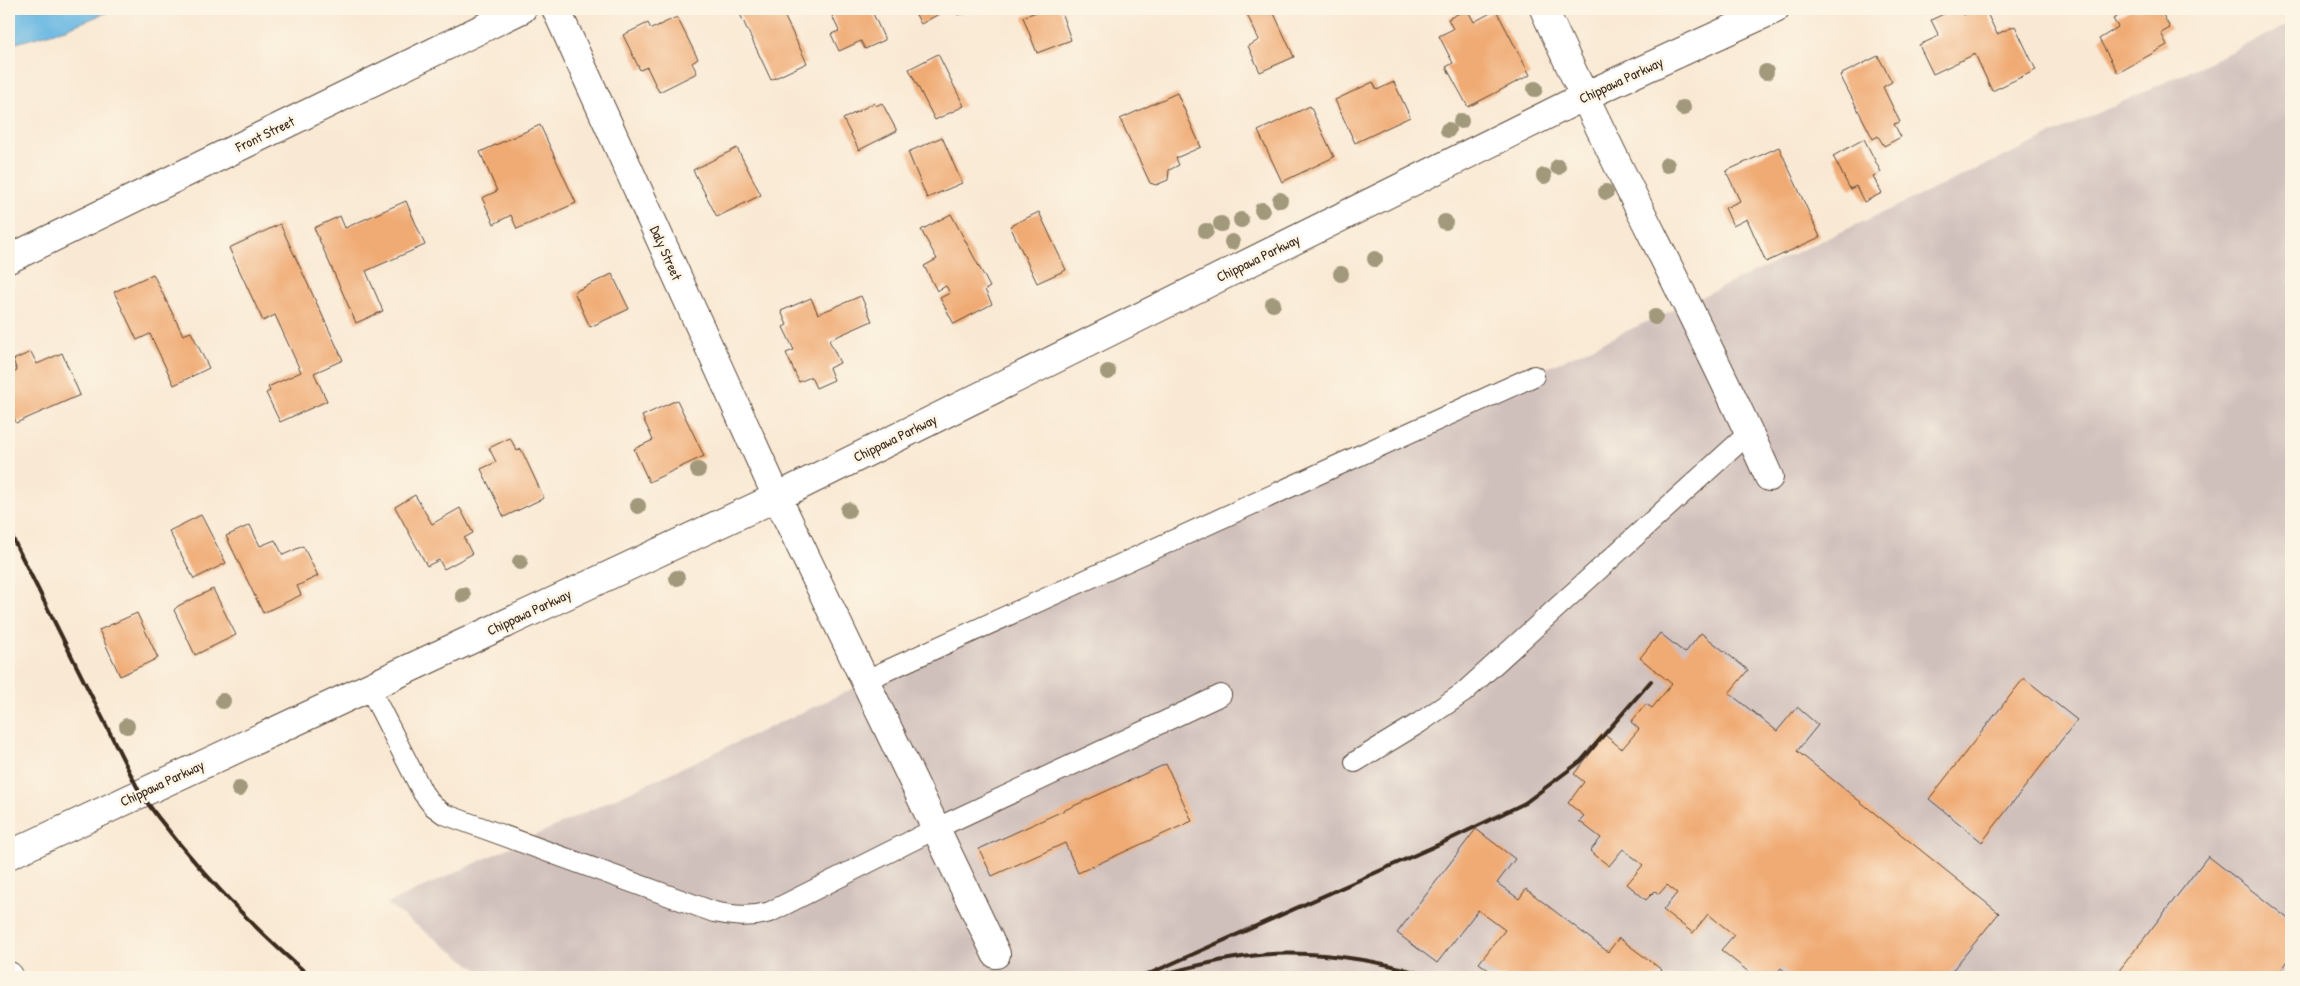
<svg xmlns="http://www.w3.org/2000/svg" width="2300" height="986" viewBox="0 0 2300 986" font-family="'Patrick Hand',sans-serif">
<rect width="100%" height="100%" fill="#fcf5e5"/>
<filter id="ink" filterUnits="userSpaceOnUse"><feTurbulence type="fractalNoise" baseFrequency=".02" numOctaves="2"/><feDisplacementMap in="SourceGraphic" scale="10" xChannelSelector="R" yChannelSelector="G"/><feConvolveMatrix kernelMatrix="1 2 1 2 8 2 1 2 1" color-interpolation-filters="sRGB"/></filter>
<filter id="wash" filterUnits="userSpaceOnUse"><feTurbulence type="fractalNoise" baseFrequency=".0096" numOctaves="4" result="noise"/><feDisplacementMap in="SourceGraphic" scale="20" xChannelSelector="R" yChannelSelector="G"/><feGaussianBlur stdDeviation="1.12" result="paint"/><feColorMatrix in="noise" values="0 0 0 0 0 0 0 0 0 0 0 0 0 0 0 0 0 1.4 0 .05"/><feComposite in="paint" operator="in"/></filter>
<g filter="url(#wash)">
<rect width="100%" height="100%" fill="#f9e9d4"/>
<!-- industrial -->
<polygon fill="#d0c0bc" points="2291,24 2291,977 488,977 387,904"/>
<!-- water -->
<polygon fill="#68b7e3" stroke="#527080" points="9,9 116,9 65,29 9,45"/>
<g id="blocks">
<!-- building -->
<g fill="#f0ab74">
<polygon points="751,9 781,9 807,63 771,80 740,14"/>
<polygon points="829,9 871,9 885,40 865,49 861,41 839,51 831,34 839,31"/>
<polygon points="913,9 948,9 921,24"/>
<polygon points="954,9 970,9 958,15"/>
<polygon points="1044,9 1060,9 1071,40 1037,53 1023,17"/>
<polygon points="1254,9 1272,9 1294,57 1260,72 1248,46 1259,40 1246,12"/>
<polygon points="1467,9 1474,22 1496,10 1530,75 1468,107 1446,67 1453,63 1439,36 1453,29 1448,19"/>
<polygon points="1954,9 1960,9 1963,15 1976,9 1985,9 1997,34 2015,26 2036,70 1992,91 1975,54 1933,74 1919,45 1939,36 1931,20"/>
<polygon points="2131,9 2160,9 2170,28 2161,33 2167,45 2118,73 2099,39 2118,27 2113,19"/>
<polygon points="677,17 698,59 692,63 697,73 659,92 647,67 640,70 623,35 648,23 651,29"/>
<polygon points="938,54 964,106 935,120 909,69"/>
<polygon points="1878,56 1892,82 1883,87 1900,122 1894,124 1901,137 1884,146 1878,136 1873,139 1840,75"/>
<polygon points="1373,82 1377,90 1394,82 1410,117 1355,143 1335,100"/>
<polygon points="1177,93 1201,147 1176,158 1179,165 1169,170 1168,180 1156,185 1150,183 1120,119"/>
<polygon points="874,103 876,106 882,103 897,131 859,150 843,119"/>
<polygon points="1310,106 1334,157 1282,182 1258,131"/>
<polygon points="540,125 576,203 517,229 511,215 494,224 482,198 497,191 480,152"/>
<polygon points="942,137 962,183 927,198 908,152"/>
<polygon points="1864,139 1881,172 1873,176 1882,193 1864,202 1856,186 1850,189 1833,156"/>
<polygon points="1779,147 1820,237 1766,262 1747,219 1733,226 1725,208 1740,201 1726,171"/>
<polygon points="737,148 761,195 717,217 693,170"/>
<polygon points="406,201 425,245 366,271 383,311 356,323 314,228 340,216 345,228"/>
<polygon points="1039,212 1066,270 1037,283 1010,226"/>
<polygon points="951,214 990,287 985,290 992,304 954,324 940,298 950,293 946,286 937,291 924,266 937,259 921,230"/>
<polygon points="280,224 343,360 314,373 327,401 280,422 266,393 270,391 268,387 301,372 275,315 263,321 229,248"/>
<polygon points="153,274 183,335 191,332 209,368 174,385 150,334 137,340 114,292"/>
<polygon points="612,274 629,309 590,327 574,292"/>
<polygon points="861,296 872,321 829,340 840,363 829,368 834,380 816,388 811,377 799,382 786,353 794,350 783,327 787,325 781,311 811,298 818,314"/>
<polygon points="31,352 37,364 62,353 80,395 16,423 9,405 9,374 17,371 13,360"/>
<polygon points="677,400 704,456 649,482 634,449 653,440 642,416"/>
<polygon points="510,438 517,451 521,449 544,498 504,517 481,469 496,462 489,448"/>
<polygon points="415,495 432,524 460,508 473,533 464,538 472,554 444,569 439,560 427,566 395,507"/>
<polygon points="201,515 226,563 194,579 169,531"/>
<polygon points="250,525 260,546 275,540 283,555 303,546 318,576 297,586 301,595 263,613 226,536"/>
<polygon points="213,589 236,635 195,655 174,610 178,606"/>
<polygon points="137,613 158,658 120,676 99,630"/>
<polygon points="1660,633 1685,653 1701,633 1748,670 1729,693 1777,731 1797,707 1818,725 1797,751 1999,913 1947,977 1792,977 1781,968 1774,977 1755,977 1721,950 1734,935 1708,914 1693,933 1663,910 1677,893 1667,885 1659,894 1655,891 1646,900 1627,884 1643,865 1623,849 1609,866 1590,851 1601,838 1579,821 1584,816 1568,803 1584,782 1574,774 1605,735 1622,749 1639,729 1631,722 1646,704 1652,708 1672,684 1640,658"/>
<polygon points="2024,678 2077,720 1982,842 1929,799"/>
<polygon points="1166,764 1192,821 1078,873 1065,843 992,876 979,849"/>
<polygon points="1476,829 1515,859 1497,883 1519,899 1526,889 1608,952 1619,938 1662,970 1657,977 1498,977 1479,963 1505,930 1478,910 1437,963 1397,933"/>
<polygon points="2208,856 2291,921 2291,957 2276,977 2114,977"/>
</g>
</g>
</g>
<g filter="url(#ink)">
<use href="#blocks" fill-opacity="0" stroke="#584739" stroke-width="1"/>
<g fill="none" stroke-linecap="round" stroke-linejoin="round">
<defs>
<g id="lane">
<polyline points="866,680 1534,376"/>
<path d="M369 687 423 793 433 806 444 814 714 912C734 916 750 918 770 912L935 829 1221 695"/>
<polyline points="1355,762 1419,723 1463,693 1749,433"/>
</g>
<g id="street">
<polyline points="556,9 777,497 996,954"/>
<path d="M1544 9C1614 167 1699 319 1769 477"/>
<polyline points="9,259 522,9"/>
<polyline points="9,855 777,497 1583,97 1775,9"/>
<polyline points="9,976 9,977"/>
</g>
</defs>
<!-- lane casing -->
<use href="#lane" stroke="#584739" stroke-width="22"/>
<!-- street casing -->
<use href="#street" stroke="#584739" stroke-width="30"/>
<!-- lane -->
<use href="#lane" stroke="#fff" stroke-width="20"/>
<!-- street -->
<use href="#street" stroke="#fff" stroke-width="28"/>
<!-- rail -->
<g stroke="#3b2a1e" stroke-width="4">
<path d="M9 531 140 793C186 857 250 926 311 977"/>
<path d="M1159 975C1189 968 1219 959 1250 956 1301 949 1379 958 1428 977"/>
<polyline points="1142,977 1442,843 1525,803 1581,761 1651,681"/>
</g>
</g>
<!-- trees -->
<g fill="#a2997c">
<circle cx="1766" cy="72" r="8"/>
<circle cx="1535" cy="89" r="8"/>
<circle cx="1683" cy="108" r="8"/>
<circle cx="1461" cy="121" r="8"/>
<circle cx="1448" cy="130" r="8"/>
<circle cx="1667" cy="165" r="8"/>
<circle cx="1558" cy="167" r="8"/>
<circle cx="1544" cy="176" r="8"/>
<circle cx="1606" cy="192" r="8"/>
<circle cx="1280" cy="200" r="8"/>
<circle cx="1262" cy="210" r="8"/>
<circle cx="1241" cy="220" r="8"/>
<circle cx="1445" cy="222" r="8"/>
<circle cx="1221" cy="224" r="8"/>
<circle cx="1206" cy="231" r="8"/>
<circle cx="1232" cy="242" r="8"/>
<circle cx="1375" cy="259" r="8"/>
<circle cx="1341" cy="274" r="8"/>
<circle cx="1273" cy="304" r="8"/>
<circle cx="1655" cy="317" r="8"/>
<circle cx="1108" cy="372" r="8"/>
<circle cx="698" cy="470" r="8"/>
<circle cx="638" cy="506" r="8"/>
<circle cx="848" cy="510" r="8"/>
<circle cx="520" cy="562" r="8"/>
<circle cx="677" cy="578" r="8"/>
<circle cx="463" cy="595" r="8"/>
<circle cx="223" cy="701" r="8"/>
<circle cx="127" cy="726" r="8"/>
<circle cx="239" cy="789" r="8"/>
</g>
</g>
<g text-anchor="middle" stroke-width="5" stroke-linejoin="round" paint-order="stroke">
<!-- street labels -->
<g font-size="14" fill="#3b2a1e" stroke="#fcf5e5">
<text transform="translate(1621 80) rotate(-25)" y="5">Chippawa Parkway</text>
<text transform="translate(265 134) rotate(-26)" y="5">Front Street</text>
<text transform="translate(666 253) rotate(66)" y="5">Daly Street</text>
<text transform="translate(1258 258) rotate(-26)" y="5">Chippawa Parkway</text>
<text transform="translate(895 438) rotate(-26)" y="5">Chippawa Parkway</text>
<text transform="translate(529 612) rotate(-25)" y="5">Chippawa Parkway</text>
<text transform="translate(162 783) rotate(-25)" y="5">Chippawa Parkway</text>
</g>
</g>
<!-- margin -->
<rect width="2300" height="986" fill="none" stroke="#fcf5e5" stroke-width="30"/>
</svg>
